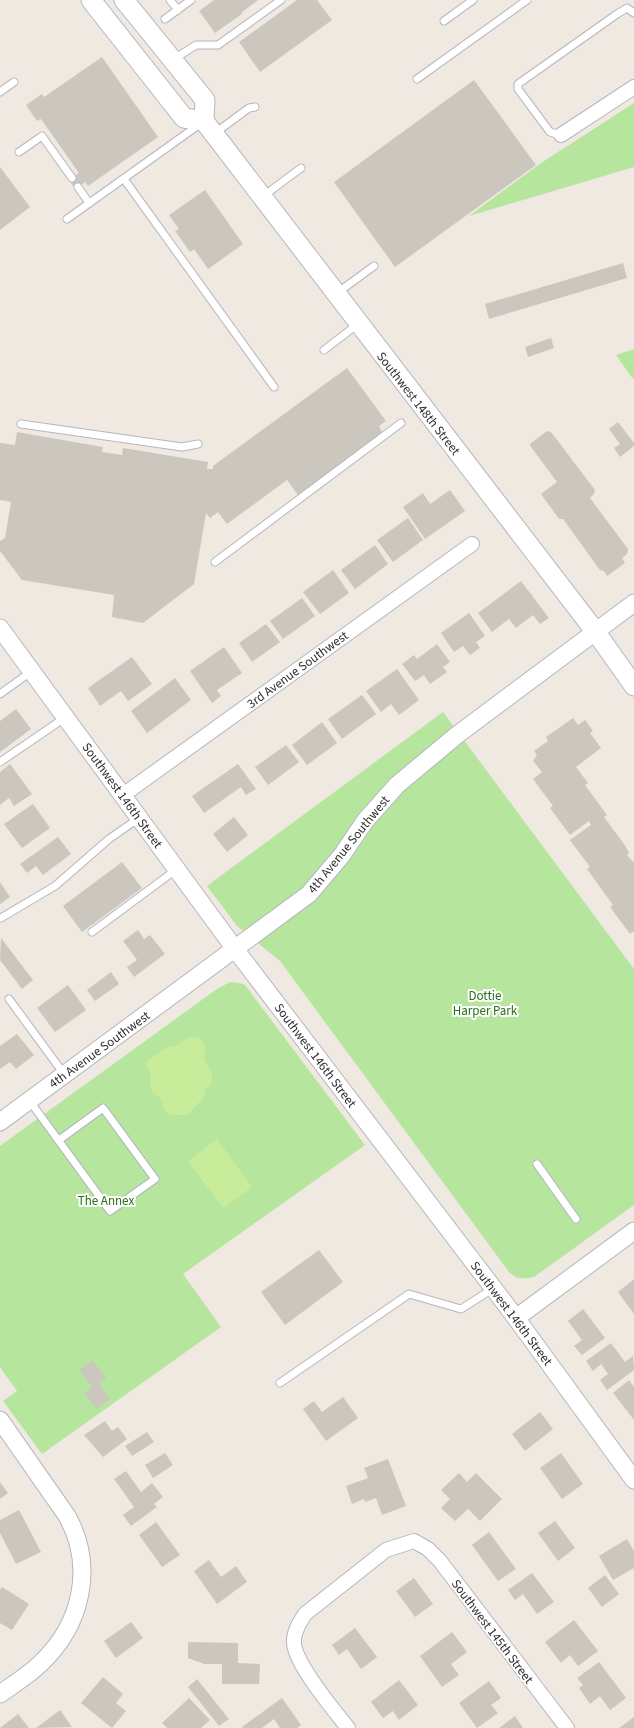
<svg xmlns="http://www.w3.org/2000/svg" width="634" height="1728" viewBox="0 0 634 1728" font-family="'Source Sans 3',sans-serif">
<rect width="100%" height="100%" fill="#efe9e1"/>
<!-- green -->
<g fill="#b6e59e">
<polygon points="634,103 634,167 469,216 541,163"/>
<polygon points="634,349 634,378 633,379 616,355"/>
<path d="M443 712 634 969V1205L534 1277C524 1279 518 1280 509 1272L280 961 237 926 207 886Z"/>
<polygon points="230,982 239,983 245,985 365,1145 183,1274 221,1327 42,1454 3,1401 17,1391 0,1367 0,1146 217,989"/>
</g>
<!-- pitch -->
<g fill="#c9ec9a">
<path d="M196 1037 199 1038 206 1047C206 1051 204 1054 204 1057 207 1068 214 1072 212 1083L205 1090 204 1097 188 1115H172L165 1112 161 1099 152 1091 150 1086V1073L145 1063 167 1047 175 1046 187 1038Z"/>
<polygon points="217,1139 252,1187 223,1208 188,1161"/>
</g>
<!-- building -->
<g fill="#cbc7bf">
<polygon points="214,0 258,0 241,13 242,14 215,33 199,11"/>
<polygon points="297,0 317,0 332,20 260,72 239,42"/>
<polygon points="102,57 158,137 88,186 85,182 75,189 69,180 79,173 41,119 37,121 26,105 42,94 44,97"/>
<polygon points="474,80 536,165 395,267 334,182"/>
<polygon points="0,167 30,207 0,230"/>
<polygon points="205,190 243,244 208,269 194,249 190,252 175,231 179,229 169,215"/>
<polygon points="623,263 627,278 489,319 485,304"/>
<polygon points="551,338 554,348 528,357 525,347"/>
<polygon points="347,368 386,421 379,426 382,432 298,495 287,480 227,524 218,512 210,518 206,513 194,584 143,623 112,617 114,595 22,580 0,551 0,541 5,538 11,502 0,500 0,443 15,445 17,432 103,447 102,452 122,455 123,448 208,462 207,469 213,469 213,466"/>
<polygon points="618,422 634,443 634,446 620,457 614,448 620,444 609,429"/>
<polygon points="547,431 551,432 595,490 594,494 590,498 628,549 627,554 622,558 625,563 607,576 604,571 600,570 563,519 559,519 541,494 557,482 531,447 530,444"/>
<polygon points="450,490 465,511 425,539 403,507 423,493 430,504"/>
<polygon points="408,518 423,540 393,562 377,540"/>
<polygon points="375,545 388,564 355,589 341,570"/>
<polygon points="333,570 349,593 320,614 303,592"/>
<polygon points="521,581 549,618 540,624 533,615 516,628 509,619 492,632 478,613"/>
<polygon points="302,598 315,616 283,639 270,621"/>
<polygon points="469,613 485,636 476,642 480,648 470,655 463,646 454,652 441,633"/>
<polygon points="266,624 280,642 252,662 239,643"/>
<polygon points="437,644 450,662 443,667 447,672 430,684 424,675 415,681 402,664 414,655 417,659"/>
<polygon points="224,647 242,673 217,690 221,696 212,703 190,671"/>
<polygon points="132,657 152,684 128,701 121,691 100,706 88,688"/>
<polygon points="397,669 419,700 399,715 391,704 381,712 366,691"/>
<polygon points="175,678 191,700 147,733 131,711"/>
<polygon points="362,695 376,714 342,739 328,719"/>
<polygon points="16,709 31,729 0,752 0,721"/>
<polygon points="573,718 578,725 585,720 593,731 590,733 601,748 576,767 588,783 585,785 607,815 604,817 624,844 629,853 627,855 634,863 634,931 630,934 610,907 613,905 587,869 590,867 570,840 591,825 589,821 570,835 550,808 553,806 533,779 542,772 533,761 537,755 534,751 548,741 546,737"/>
<polygon points="322,722 337,743 307,765 292,745"/>
<polygon points="286,745 299,762 268,785 255,767"/>
<polygon points="10,764 32,794 14,806 9,798 0,805 0,772"/>
<polygon points="238,764 256,789 246,795 241,787 204,813 192,796"/>
<polygon points="33,804 50,828 22,848 4,824"/>
<polygon points="234,817 248,835 227,852 213,834"/>
<polygon points="58,837 71,854 43,875 36,866 27,873 20,864"/>
<polygon points="122,862 142,888 82,932 63,906"/>
<polygon points="0,882 10,897 0,904"/>
<polygon points="138,930 144,939 150,935 165,954 134,977 127,967 137,960 123,941"/>
<polygon points="1,938 33,980 22,989 0,960"/>
<polygon points="111,972 119,984 95,1001 87,990"/>
<polygon points="68,985 86,1010 55,1032 37,1008"/>
<polygon points="17,1034 34,1055 16,1069 10,1062 0,1069 0,1046"/>
<polygon points="319,1250 343,1282 285,1325 261,1292"/>
<polygon points="634,1279 634,1314 618,1292"/>
<polygon points="583,1309 605,1338 582,1355 574,1346 582,1340 568,1321"/>
<polygon points="611,1343 625,1362 633,1356 634,1370 607,1390 600,1380 608,1374 601,1364 593,1371 586,1361"/>
<polygon points="92,1360 106,1378 99,1384 110,1399 97,1409 84,1393 92,1387 79,1370"/>
<polygon points="629,1380 634,1387 634,1420 613,1393"/>
<polygon points="343,1397 358,1418 326,1441 303,1409 314,1401 322,1412"/>
<polygon points="540,1412 553,1429 525,1451 512,1434"/>
<polygon points="105,1421 112,1431 118,1427 127,1439 103,1457 84,1435"/>
<polygon points="147,1432 154,1442 132,1456 125,1446"/>
<polygon points="165,1453 173,1465 153,1478 145,1465"/>
<polygon points="561,1453 583,1484 562,1499 540,1468"/>
<polygon points="388,1459 406,1506 382,1515 376,1498 365,1502 364,1499 352,1504 346,1486 368,1478 364,1468"/>
<polygon points="126,1471 141,1492 152,1483 163,1497 154,1504 157,1507 131,1526 123,1515 134,1507 114,1479"/>
<polygon points="459,1473 467,1482 476,1473 502,1499 480,1521 468,1509 455,1521 441,1508 450,1499 441,1490"/>
<polygon points="0,1482 8,1493 0,1499"/>
<polygon points="19,1510 41,1552 16,1564 0,1533 0,1520"/>
<polygon points="555,1521 575,1548 558,1561 538,1533"/>
<polygon points="156,1522 180,1555 162,1567 139,1535"/>
<polygon points="489,1532 516,1569 498,1581 472,1545"/>
<polygon points="627,1539 634,1551 634,1568 613,1580 599,1556"/>
<polygon points="209,1560 221,1577 236,1566 247,1582 217,1604 194,1571"/>
<polygon points="532,1573 554,1602 537,1614 523,1594 515,1600 508,1590"/>
<polygon points="605,1575 619,1594 602,1607 588,1588"/>
<polygon points="414,1578 433,1604 415,1617 396,1591"/>
<polygon points="2,1587 29,1604 12,1630 0,1623 0,1590"/>
<polygon points="574,1620 598,1651 578,1666 570,1655 561,1663 545,1642"/>
<polygon points="131,1622 143,1638 116,1658 104,1641"/>
<polygon points="355,1628 377,1657 361,1669 347,1649 339,1655 332,1645"/>
<polygon points="452,1632 467,1652 451,1664 459,1675 442,1687 420,1656"/>
<polygon points="188,1642 238,1643 238,1663 260,1664 259,1684 222,1684 222,1664 204,1664 188,1658"/>
<polygon points="599,1662 626,1698 610,1710 600,1696 590,1704 579,1688 583,1685 577,1678"/>
<polygon points="103,1677 123,1694 116,1703 126,1711 112,1728 81,1703"/>
<polygon points="197,1679 229,1719 219,1726 188,1687"/>
<polygon points="399,1680 418,1705 399,1720 393,1711 383,1718 371,1702"/>
<polygon points="489,1681 501,1698 491,1705 498,1713 477,1728 459,1703"/>
<polygon points="189,1698 210,1720 201,1728 167,1728 162,1723"/>
<polygon points="282,1698 301,1725 297,1728 280,1728 274,1719 262,1728 243,1728 242,1727"/>
<polygon points="60,1710 72,1727 36,1728"/>
<polygon points="18,1714 29,1728 0,1728"/>
<polygon points="515,1716 523,1728 499,1728"/>
<polygon points="634,1717 634,1728 619,1728"/>
</g>
<g fill="none" stroke-linecap="round" stroke-linejoin="round">
<defs>
<g id="service">
<polyline points="170,0 178,10"/>
<polyline points="165,19 191,0"/>
<polyline points="444,21 473,0"/>
<polyline points="174,59 196,45 218,45 281,0"/>
<polyline points="417,79 527,0"/>
<polyline points="0,92 14,82"/>
<polyline points="215,133 249,108 255,107"/>
<polyline points="561,135 550,132 518,89 518,84 617,14 627,8 634,13"/>
<polyline points="19,152 42,136 72,178"/>
<polyline points="124,179 274,387"/>
<polyline points="78,187 89,203"/>
<polyline points="262,197 301,168"/>
<polyline points="67,219 200,124"/>
<polyline points="337,293 374,266"/>
<polyline points="324,350 358,324"/>
<polyline points="21,424 182,447 198,444"/>
<polyline points="215,562 401,423"/>
<polyline points="0,694 32,671"/>
<polyline points="0,762 66,717"/>
<polyline points="1,918 55,886 109,839 139,818"/>
<polyline points="92,932 177,869"/>
<polyline points="9,999 64,1074"/>
<polyline points="29,1100 110,1211 155,1179 103,1108 59,1140"/>
<polyline points="537,1164 576,1219"/>
<polyline points="280,1383 409,1294 461,1309 494,1288"/>
</g>
<g id="minor">
<polyline points="561,135 634,87"/>
<polyline points="123,795 472,544"/>
<path d="M348 1728C334 1710 291 1660 294 1639 295 1629 300 1622 305 1614L386 1550 414 1541 428 1549 440 1561 567 1728"/>
</g>
<g id="tertiary">
<polyline points="0,628 235,949 516,1318 634,1480"/>
<polyline points="0,1122 309,894 342,855 365,821 397,785 457,735 634,603"/>
<polyline points="516,1318 634,1231"/>
<path d="M0 1420 67 1516C95 1566 82 1624 41 1663 29 1675 14 1684 0 1694"/>
</g>
<g id="secondary">
<polyline points="91,0 184,118 204,121 214,134 595,631 634,686"/>
<polyline points="124,0 205,100 204,121"/>
</g>
</defs>
<!-- service casing -->
<use href="#service" stroke="#b4b7c1" stroke-width="9"/>
<!-- minor casing -->
<use href="#minor" stroke="#b4b7c1" stroke-width="16"/>
<!-- tertiary casing -->
<use href="#tertiary" stroke="#b4b7c1" stroke-width="19"/>
<!-- secondary casing -->
<use href="#secondary" stroke="#b4b7c1" stroke-width="21"/>
<!-- service -->
<use href="#service" stroke="#fff" stroke-width="7"/>
<!-- minor -->
<use href="#minor" stroke="#fff" stroke-width="14"/>
<!-- tertiary -->
<use href="#tertiary" stroke="#fff" stroke-width="17"/>
<!-- secondary -->
<use href="#secondary" stroke="#fff" stroke-width="19"/>
</g>
<g text-anchor="middle" stroke-width="4" stroke-linejoin="round" paint-order="stroke">
<!-- street labels -->
<g font-size="13" fill="#2e2e2e" stroke="#fff">
<text transform="translate(419 403) rotate(52)" y="5">Southwest 148th Street</text>
<text transform="translate(297 669) rotate(-36)" y="5">3rd Avenue Southwest</text>
<text transform="translate(123 795) rotate(54)" y="5">Southwest 146th Street</text>
<text transform="translate(348 844) rotate(-51)" y="5">4th Avenue Southwest</text>
<text transform="translate(99 1049) rotate(-36)" y="5">4th Avenue Southwest</text>
<text transform="translate(316 1055) rotate(53)" y="5">Southwest 146th Street</text>
<text transform="translate(512 1313) rotate(53)" y="5">Southwest 146th Street</text>
<text transform="translate(493 1631) rotate(53)" y="5">Southwest 145th Street</text>
</g>
<!-- park labels -->
<g font-size="13" fill="#2c6e1b" stroke="#fff">
<text x="485" y="1000">Dottie<tspan x="485" dy="15">Harper Park</tspan></text>
<text x="106" y="1205">The Annex</text>
</g>
</g>
</svg>
